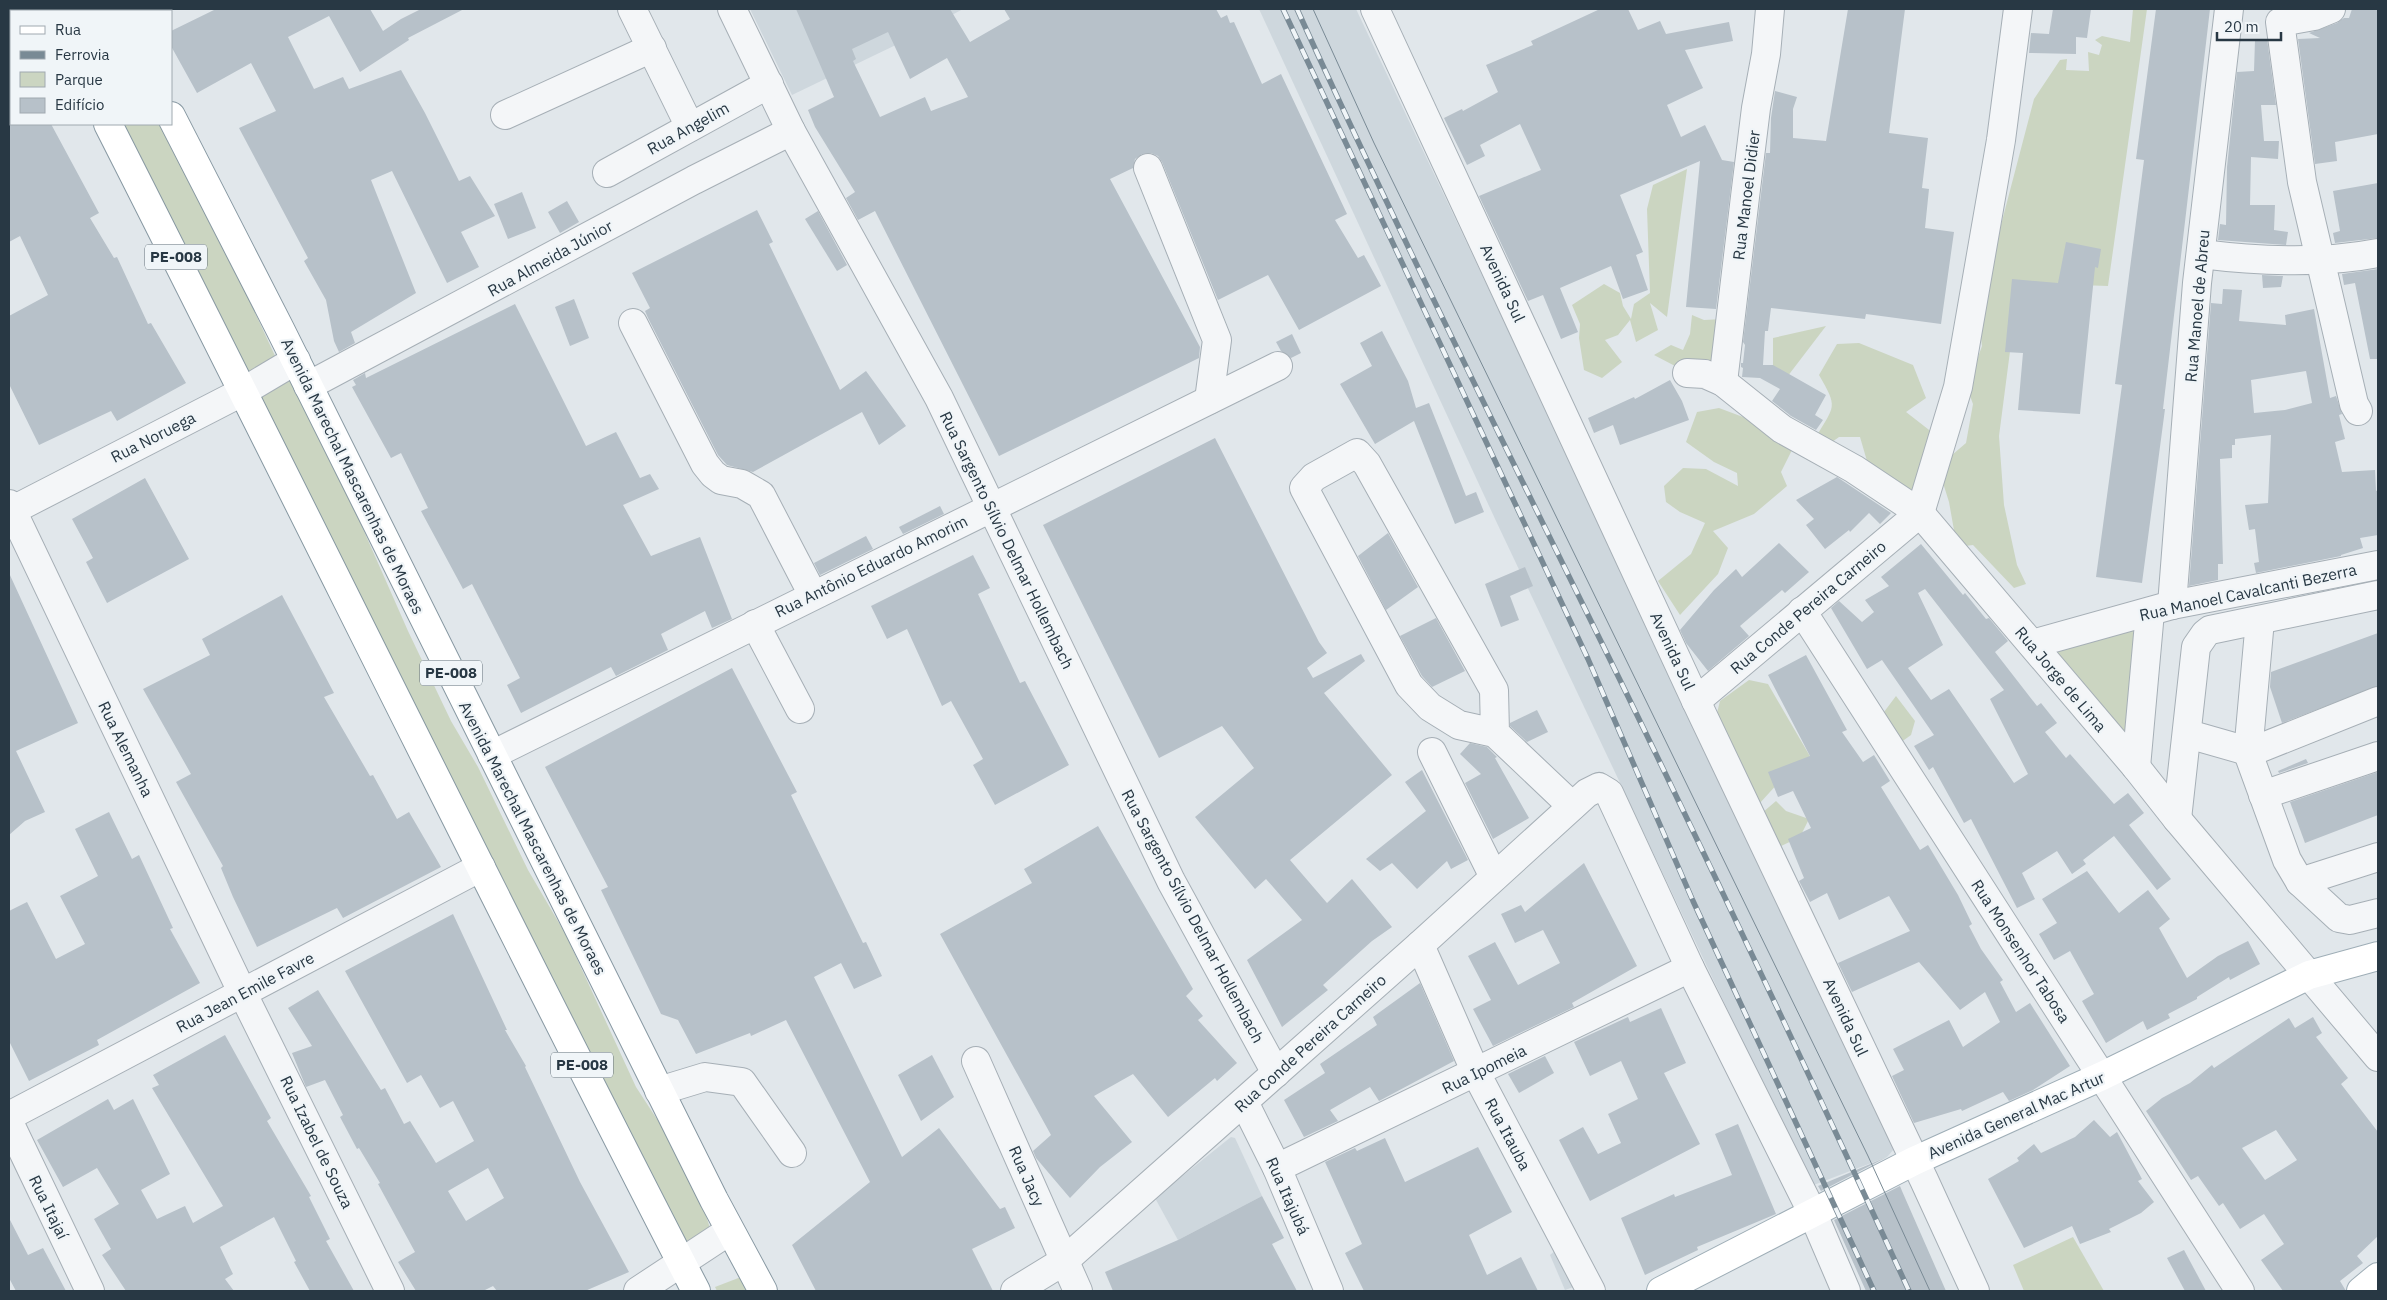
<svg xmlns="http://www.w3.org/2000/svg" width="2387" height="1300" viewBox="0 0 2387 1300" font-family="'IBM Plex Sans',sans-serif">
<rect width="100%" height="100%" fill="#e1e7eb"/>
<!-- built -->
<g fill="#ced7dd">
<polygon points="750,9 963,9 902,42 792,95"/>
<polygon points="1259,9 1356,9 1895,1148 1887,1157 1811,1186 1496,521"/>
<polygon points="1231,1137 1235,1138 1262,1196 1178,1240 1155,1198"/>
<polygon points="1561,1246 1582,1284 1565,1290 1550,1255"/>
</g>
<!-- green -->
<g fill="#cbd5c1">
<polygon points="2133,9 2147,9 2108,286 2025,283 2012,336 1999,436 2004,505 2017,565 2026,584 2014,588 1973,545 1957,547 1949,502 1938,467 1966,443 1973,404 1967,388 1982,346 1977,307 1991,263 2034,99 2060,60 2067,59 2066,70 2089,71 2088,52 2099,55 2102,45 2095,40 2102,36 2130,42"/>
<polygon points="116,124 161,124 196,185 276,358 243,376"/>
<polygon points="1687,169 1667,317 1650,303 1658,330 1636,342 1630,320 1618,335 1605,340 1622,362 1602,378 1584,370 1579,338 1580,324 1572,305 1604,284 1620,293 1623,306 1631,319 1634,304 1650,293 1647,209 1653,185"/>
<polygon points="1692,315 1704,320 1724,319 1718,361 1675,366 1654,355 1671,345 1683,350 1690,334"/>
<polygon points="1826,326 1784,381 1773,371 1773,338"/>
<path d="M1859 343 1913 365 1926 398 1906 412 1933 433 1929 470 1910 491 1867 461 1860 437H1839L1825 447 1816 437C1835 405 1838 408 1819 375L1837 344Z"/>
<polygon points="292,377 333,461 408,631 451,721 478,767 528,870 566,935 636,1087 694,1176 712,1235 686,1250 254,395"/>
<polygon points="1719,408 1759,423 1793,448 1781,472 1787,486 1754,514 1713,531 1728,548 1718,574 1680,615 1658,581 1691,554 1705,523 1680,512 1666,502 1664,486 1683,468 1706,469 1738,486 1737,473 1714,462 1686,442 1697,412"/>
<polygon points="2144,619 2125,745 2043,648"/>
<polygon points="1749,680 1768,684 1811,758 1791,769 1759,804 1716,717 1720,701"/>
<polygon points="1896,696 1915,721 1911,735 1897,745 1881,716"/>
<polygon points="1776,801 1786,811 1809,819 1800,837 1779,847 1762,813"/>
<polygon points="2073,1237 2104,1291 2024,1291 2013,1265"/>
<polygon points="741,1277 749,1291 717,1291 715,1287"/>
</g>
<!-- building -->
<g fill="#b7c1c9" fill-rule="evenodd">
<polygon points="216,9 370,9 383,31 401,19 421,9 464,9 408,38 409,40 360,72 329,16 288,37 314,89 343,77 349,89 401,70 425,113 459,181 470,176 495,216 461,232 479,267 447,283 392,171 371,180 416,293 351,332 355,343 339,352 334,341 326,300 304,261 308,258 239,128 276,111 251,63 197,93 171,46 171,31"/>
<path d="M796 9H950L970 42 1010 19 1004 9H1216L1221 18 1227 15 1230 23 1234 22 1262 84 1281 74 1347 214 1335 220 1358 258 1364 255 1381 286 1299 330 1268 275 1218 300 1162 162 1158 156 1151 153 1142 154 1135 159 1133 168 1110 179 1200 347 1199 358 999 456 875 211 858 220 846 198 855 192 815 127 808 110 834 97ZM888 32 910 79 947 58 968 97 931 111 925 97 880 117 853 61 856 59 852 49Z"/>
<polygon points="1600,9 1628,9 1638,30 1660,21 1666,34 1729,22 1733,41 1685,50 1703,88 1667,105 1681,137 1705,125 1722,160 1734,162 1716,309 1686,307 1700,161 1620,195 1643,252 1636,255 1648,290 1623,299 1611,266 1560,288 1578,332 1561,339 1543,295 1528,301 1479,196 1541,170 1520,124 1480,145 1485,156 1467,165 1444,118 1462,109 1463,111 1498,92 1486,65 1533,45 1531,41"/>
<polygon points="1848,9 1905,9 1889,133 1928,138 1922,188 1929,189 1925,228 1954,232 1941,324 1866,314 1865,319 1771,308 1768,331 1765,331 1763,365 1773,365 1826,395 1815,415 1823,420 1816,430 1791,416 1772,401 1780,389 1760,378 1742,377 1743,368 1741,367 1741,363 1743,363 1745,345 1743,342 1766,153 1770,153 1771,118 1775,91 1797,97 1793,109 1793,138 1826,141"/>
<polygon points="2053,9 2091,9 2087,38 2076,37 2076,54 2029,53 2031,33 2049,34"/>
<polygon points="2156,9 2210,9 2163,409 2165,409 2142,583 2096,577 2122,385 2115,384 2144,160 2136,159"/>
<polygon points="2352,9 2378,9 2378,134 2335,142 2337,161 2315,164 2298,39 2320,38 2309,33 2337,23 2344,18 2349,18"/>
<polygon points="2267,39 2276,105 2261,105 2264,141 2279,141 2278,159 2251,157 2250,205 2275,205 2274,230 2288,232 2286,245 2218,240 2220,224 2226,225 2227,167 2237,72 2254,71 2255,40"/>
<polygon points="9,124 51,124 99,213 90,218 114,258 117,257 148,324 151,323 186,383 117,421 111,411 39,445 9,384 9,316 48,295 20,236 9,242"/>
<polygon points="2378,183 2378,238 2335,243 2333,233 2340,231 2333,191"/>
<polygon points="522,192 536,228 508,239 494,204"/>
<polygon points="567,201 579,222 560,233 548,212"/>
<polygon points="757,210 773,242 769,244 840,390 866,371 906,426 879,445 862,412 753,472 727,465 718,455 648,318 645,311 650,308 632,273"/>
<polygon points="818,211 847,265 837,271 805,219"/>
<polygon points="2066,242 2101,249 2098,268 2095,267 2080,414 2018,410 2023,353 2005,352 2012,279 2058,283"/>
<polygon points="2378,269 2378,359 2370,359 2355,283 2344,285 2342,274"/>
<polygon points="2262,275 2283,276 2281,287 2263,288"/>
<path d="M2223 289 2242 290 2239 321 2286 325 2285 315 2314 309 2330 398 2336 396 2342 414 2339 415 2345 439 2335 442 2342 472 2375 470 2376 491 2378 490V535L2360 538 2363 548 2341 555V556L2256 573 2254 563 2259 562 2255 529 2249 530 2245 505 2268 503 2271 435 2235 439V445H2232V458L2220 459 2223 564H2218V580L2189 586 2211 303 2222 304ZM2306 371 2312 403 2285 410 2254 413 2251 380Z"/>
<polygon points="574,299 589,338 570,346 555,307"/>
<polygon points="515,304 586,446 616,432 640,478 650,474 659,489 623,505 651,556 700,537 732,619 712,628 705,611 661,634 668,650 616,676 611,667 521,713 507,685 520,678 472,584 463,589 421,511 428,508 401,453 391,458 352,387 356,385 353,380 365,373 366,378"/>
<polygon points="1382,331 1408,381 1416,408 1429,403 1466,496 1476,492 1484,512 1455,524 1414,421 1375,444 1340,384 1372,366 1360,343"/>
<polygon points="1292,334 1301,353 1291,358 1281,351 1276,342"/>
<polygon points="1670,380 1682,401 1689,420 1620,445 1613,425 1594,433 1588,418 1634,397 1635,399"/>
<polygon points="1215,438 1319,642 1327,653 1307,668 1313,678 1361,654 1365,661 1324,693 1392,775 1290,860 1327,903 1352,879 1392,927 1372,941 1323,985 1328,990 1282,1027 1247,960 1302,920 1266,879 1255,889 1195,817 1254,768 1222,726 1159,758 1043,525"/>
<polygon points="1837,477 1891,513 1880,524 1869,513 1850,532 1849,530 1825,549 1806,525 1814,519 1796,500"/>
<polygon points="145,478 189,559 107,603 86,562 93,558 72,519"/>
<polygon points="940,506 944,514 903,534 899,527"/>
<polygon points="1388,533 1418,587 1386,610 1358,556"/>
<polygon points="866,536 873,549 820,575 814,563"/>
<polygon points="1779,543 1809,572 1785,593 1782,590 1740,626 1749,636 1708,671 1686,643 1680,630 1714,590 1736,569 1742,577"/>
<path d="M1921 544 1963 595 1965 593 1986 619 1989 618 2008 641 1995 652 2037 706 2041 703 2057 723 2045 732 2066 758 2070 754 2114 804 2128 793 2144 813 2129 825 2171 879 2157 890 2114 836 2083 860 2086 864 2072 874 2057 851 2022 873 2035 899 2017 908 1971 819 1964 823 1933 767 1929 770 1914 746 1934 735 1882 660 1867 669 1831 608 1839 601 1862 622 1874 612 1865 600 1889 586 1881 577ZM1925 589 2004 690 1990 699 2028 774 2014 783 1949 689 1931 700 1908 668 1943 645 1918 593Z"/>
<polygon points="973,555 990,588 978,594 1020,683 1025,681 1069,765 995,805 973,765 983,759 951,701 942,706 907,629 887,639 871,606"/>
<polygon points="1525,567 1533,586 1510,596 1519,620 1501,627 1485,584"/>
<polygon points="9,573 78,723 16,751 45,812 25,821 9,835"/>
<polygon points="282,595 334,693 324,697 370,776 373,775 397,819 409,812 441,867 343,918 337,908 257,947 233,897 221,868 223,866 176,782 191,774 143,689 210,655 202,639"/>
<polygon points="1436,618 1465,671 1432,687 1422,676 1400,636"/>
<polygon points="2378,633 2378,686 2282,723 2270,687 2271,672"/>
<polygon points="1806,655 1847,730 1842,732 1863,762 1874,755 1890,781 1881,787 1920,850 1928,845 1958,895 1972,924 1969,926 1981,949 2003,980 2000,982 2016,1012 2030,1003 2070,1066 2033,1090 2009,1101 2003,1092 1962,1111 1961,1109 1914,1123 1892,1076 1904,1070 1893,1049 1949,1020 1963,1047 2000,1022 1985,992 1960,1010 1919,962 1852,992 1838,963 1910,931 1889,896 1839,920 1827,893 1810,902 1799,881 1804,878 1788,839 1811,828 1793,791 1778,797 1768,772 1810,756 1768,675"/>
<polygon points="732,668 797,792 791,795 863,943 866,942 882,976 854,989 841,963 814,977 902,1157 939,1128 1000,1209 1005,1207 1015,1228 972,1249 993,1291 816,1291 792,1245 870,1182 786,1020 751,1036 750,1033 696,1054 678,1020 661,1014 601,890 608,887 545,767"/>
<polygon points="1537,710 1548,732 1527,742 1510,726 1510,723"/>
<polygon points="1470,743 1487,747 1497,757 1495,758 1529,818 1493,839 1465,783 1481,774 1460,754"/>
<polygon points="2306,759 2308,763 2279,773 2278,771"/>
<polygon points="1422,770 1468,860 1451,869 1447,861 1417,889 1392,863 1380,871 1366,859 1426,811 1405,782"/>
<polygon points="2378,772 2378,815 2305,843 2290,802"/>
<polygon points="109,812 132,859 139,855 173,928 170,929 200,983 97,1040 99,1045 29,1081 9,1041 9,911 27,902 56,959 85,944 60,896 98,876 75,829"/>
<polygon points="1098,826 1193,989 1186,996 1203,1016 1198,1020 1237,1063 1217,1081 1215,1078 1168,1117 1133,1074 1094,1096 1132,1142 1100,1167 1070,1198 1036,1158 1033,1151 1051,1135 940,934 1032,883 1024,869"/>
<polygon points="1584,863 1637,966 1572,1003 1574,1007 1493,1046 1473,1009 1491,1000 1468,956 1495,942 1518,985 1560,963 1543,930 1515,943 1501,914 1521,905 1525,912"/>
<polygon points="2087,871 2119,913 2148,890 2170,919 2159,928 2187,978 2218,956 2248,941 2260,964 2230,980 2229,977 2197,997 2197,999 2168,1014 2170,1018 2147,1030 2143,1021 2106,1043 2082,1001 2094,994 2070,951 2054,960 2039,934 2057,923 2042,899"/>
<path d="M453 914 507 1030H505L526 1066 525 1067 580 1182 629 1272 585 1291H497L493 1286 483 1291H416L398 1262 415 1252 378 1184 380 1183 359 1148 357 1149 340 1117 343 1115 325 1080 306 1087 292 1053 312 1046 288 1008 318 990 381 1090 385 1088 404 1124 410 1121 436 1163 474 1141 453 1101 440 1108 421 1075 407 1083 345 971ZM488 1168 504 1198 466 1221 448 1191Z"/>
<polygon points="1420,983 1454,1061 1379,1101 1370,1087 1330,1110 1338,1121 1304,1137 1284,1100 1325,1073 1320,1064 1377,1025 1373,1017"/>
<polygon points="1661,1008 1686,1063 1664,1073 1700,1144 1590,1201 1559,1140 1583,1127 1598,1154 1621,1143 1608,1114 1638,1099 1621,1061 1590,1076 1574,1042 1628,1017 1630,1022"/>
<path d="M2313 1017 2322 1033 2316 1037 2348 1078 2341 1084 2378 1132V1236L2357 1256 2363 1263 2340 1281 2346 1291H2283L2261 1260 2284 1244 2264 1214 2240 1229 2223 1203 2219 1206 2198 1176 2191 1180 2146 1111 2162 1098 2190 1083 2212 1065 2214 1068 2289 1018 2295 1028ZM2276 1130 2297 1160 2265 1180 2242 1148Z"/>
<polygon points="225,1035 271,1118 267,1121 311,1196 309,1197 330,1239 326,1241 354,1291 310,1291 294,1262 296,1261 274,1217 220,1247 233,1274 225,1279 234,1291 126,1291 102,1255 111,1249 94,1219 119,1204 97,1168 63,1187 37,1140 108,1099 114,1110 133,1099 170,1174 141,1190 157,1219 185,1206 193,1223 223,1206 152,1088 159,1085 153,1075"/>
<polygon points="932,1055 954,1097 921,1121 898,1075"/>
<polygon points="1545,1056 1554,1073 1519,1093 1508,1074"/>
<polygon points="2094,1120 2110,1137 2117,1132 2142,1179 2138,1181 2154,1202 2141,1213 2109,1229 2111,1232 2080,1244 2072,1226 2024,1248 1988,1179 2019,1161 2017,1158 2034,1144 2041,1153 2075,1137"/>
<polygon points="1738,1124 1776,1214 1697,1247 1698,1250 1645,1275 1621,1218 1674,1194 1675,1197 1732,1175 1715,1134"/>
<polygon points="1385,1138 1405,1182 1478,1147 1512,1212 1469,1235 1487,1275 1521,1257 1538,1291 1364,1291 1345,1253 1362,1244 1325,1162 1355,1148 1357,1151"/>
<polygon points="1887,1157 1821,1191 1818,1186"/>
<polygon points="1900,1186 1902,1191 1946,1291 1866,1291 1834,1220"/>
<polygon points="1262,1196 1284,1238 1272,1244 1297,1291 1113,1291 1105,1272 1178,1240"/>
<polygon points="9,1218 28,1255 43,1248 66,1291 16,1291 9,1278"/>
<polygon points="2184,1250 2206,1291 2185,1291 2167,1258"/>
</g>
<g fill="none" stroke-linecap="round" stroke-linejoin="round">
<defs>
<g id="minor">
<polyline points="632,9 690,127"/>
<polyline points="732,9 791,131 939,398 1171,881 1276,1073"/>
<polyline points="1375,9 1696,701 1924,1180 1975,1291"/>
<polyline points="2331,9 2314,16 2280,22 2302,182 2354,404 2358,411"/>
<polyline points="9,34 11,33"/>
<polyline points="505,115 652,48"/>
<polyline points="1148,168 1217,340 1209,400"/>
<polyline points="607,173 769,84"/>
<path d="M2201 254C2257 261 2322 264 2378 253"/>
<polyline points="633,323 705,464 713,474 721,480 742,484 761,495 813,595"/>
<polyline points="1687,373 1705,374 1723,382 1782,429 1854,469 1920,513 2136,767 2177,819 2378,1057"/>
<polyline points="1723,382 1745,197 1756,108 1766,54 1770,9"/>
<polyline points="308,386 694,180 791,131"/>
<polyline points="9,504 243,994 390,1291"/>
<polyline points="9,512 244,391 296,360"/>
<polyline points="2172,605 2197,283 2229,9"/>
<polyline points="1802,611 2240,1291"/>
<polyline points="2260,620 2248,753 2287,860 2300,882 2339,918 2350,920 2378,913"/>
<polyline points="755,624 800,709"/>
<polyline points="2032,644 2172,605 2378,565"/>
<polyline points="1696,701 1920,513 1958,387 2001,140 2018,9"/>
<polyline points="1495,733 1494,690 1367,464 1357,453 1314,477 1304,488 1409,685 1430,707 1459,725 1495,733 1572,806"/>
<polyline points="2188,734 2244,750 2248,753"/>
<polyline points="1432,752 1494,877"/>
<polyline points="2248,753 2378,701"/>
<polyline points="492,755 1278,366"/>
<polyline points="2136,767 2150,612"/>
<polyline points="2263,795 2378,756"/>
<polyline points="2177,819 2196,647 2205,634 2210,630 2378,595"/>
<polyline points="2300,882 2378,857"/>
<polyline points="1420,945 1476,1073 1591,1291"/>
<polyline points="976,1061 1078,1291"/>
<polyline points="659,1091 705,1077 742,1082 792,1153"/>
<polyline points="1244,1102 1277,1168 1329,1291"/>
<polyline points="9,1116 481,867"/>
<polyline points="9,1122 90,1291"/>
<polyline points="1277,1168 1690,968"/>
<polyline points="638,1291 729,1231"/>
<polyline points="1015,1291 1064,1261 1420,945 1587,793 1599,787 1609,793 1690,968 1813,1214 1846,1291"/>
</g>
<g id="major">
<polyline points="1661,1291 1914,1161 2102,1076 2309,975 2378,956"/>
<polyline points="2361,1291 2378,1277"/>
</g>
<g id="highway">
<polyline points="50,9 51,11"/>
<polyline points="117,9 118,11"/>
<polyline points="171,116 280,329 714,1200 763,1291"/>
<path d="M108 124C305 512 496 904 696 1291"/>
</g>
</defs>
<!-- minor casing -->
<use href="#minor" stroke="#a6afb6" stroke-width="30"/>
<!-- major casing -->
<use href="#major" stroke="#9faeb7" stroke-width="30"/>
<!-- highway casing -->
<use href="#highway" stroke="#8798a2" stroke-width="30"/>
<!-- minor -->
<use href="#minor" stroke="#f4f6f8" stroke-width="28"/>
<!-- major -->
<use href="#major" stroke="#fff" stroke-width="28"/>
<!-- highway -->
<use href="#highway" stroke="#fff" stroke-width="28"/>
<!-- tram -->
<polyline stroke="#798a95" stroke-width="1" points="1313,9 1374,143 1868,1156 1930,1291"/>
<defs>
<g id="rail">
<polyline points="1283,9 1588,659 1693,901 1874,1291"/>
<path d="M1297 9C1399 234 1510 456 1619 678 1718 881 1815 1086 1909 1291"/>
</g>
</defs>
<!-- rail casing -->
<use href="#rail" stroke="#798a95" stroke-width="5.5"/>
<!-- rail -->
<use href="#rail" stroke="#f0f5f8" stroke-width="4" stroke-dasharray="11" stroke-linecap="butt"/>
</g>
<g text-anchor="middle" stroke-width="4.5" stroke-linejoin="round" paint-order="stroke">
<!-- shield labels -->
<g fill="#f0f5f8" stroke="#64717a" stroke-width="1">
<rect x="145" y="244.5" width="62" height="25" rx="4"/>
<rect x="420" y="660.5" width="62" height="25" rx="4"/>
<rect x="551" y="1052.5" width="62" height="25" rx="4"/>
</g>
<g font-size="15" font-weight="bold" fill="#283844">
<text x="176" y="262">PE-008</text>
<text x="451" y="678">PE-008</text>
<text x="582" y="1070">PE-008</text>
</g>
<!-- street labels -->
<g font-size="16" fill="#283844" stroke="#f0f5f8">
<text transform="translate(688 128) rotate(-29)" y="6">Rua Angelim</text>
<text transform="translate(1746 195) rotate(-83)" y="6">Rua Manoel Didier</text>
<text transform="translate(550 258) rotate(-29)" y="6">Rua Almeida Júnior</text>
<text transform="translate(1503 283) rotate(65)" y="6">Avenida Sul</text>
<text transform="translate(2197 306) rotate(-85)" y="6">Rua Manoel de Abreu</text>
<text transform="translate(153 437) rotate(-27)" y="6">Rua Noruega</text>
<text transform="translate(353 476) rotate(64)" y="6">Avenida Marechal Mascarenhas de Moraes</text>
<text transform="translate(1007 540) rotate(64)" y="6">Rua Sargento Sílvio Delmar Hollembach</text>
<text transform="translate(871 566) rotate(-26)" y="6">Rua Antônio Eduardo Amorim</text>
<text transform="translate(2248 592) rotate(-12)" y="6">Rua Manoel Cavalcanti Bezerra</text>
<text transform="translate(1808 607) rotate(-40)" y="6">Rua Conde Pereira Carneiro</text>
<text transform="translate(1673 651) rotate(65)" y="6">Avenida Sul</text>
<text transform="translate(2061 679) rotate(50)" y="6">Rua Jorge de Lima</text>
<text transform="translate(126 749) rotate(64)" y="6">Rua Alemanha</text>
<text transform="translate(533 838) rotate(63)" y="6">Avenida Marechal Mascarenhas de Moraes</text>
<text transform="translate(1193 916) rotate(62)" y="6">Rua Sargento Sílvio Delmar Hollembach</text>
<text transform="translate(2021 951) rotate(57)" y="6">Rua Monsenhor Tabosa</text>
<text transform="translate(245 992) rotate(-28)" y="6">Rua Jean Emile Favre</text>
<text transform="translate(1846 1017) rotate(65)" y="6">Avenida Sul</text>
<text transform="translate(1310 1043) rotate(-42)" y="6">Rua Conde Pereira Carneiro</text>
<text transform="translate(1484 1069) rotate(-26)" y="6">Rua Ipomeia</text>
<text transform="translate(2016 1115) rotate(-24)" y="6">Avenida General Mac Artur</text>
<text transform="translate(1508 1134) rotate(62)" y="6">Rua Itauba</text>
<text transform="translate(317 1142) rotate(64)" y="6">Rua Izabel de Souza</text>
<text transform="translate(1027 1176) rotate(66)" y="6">Rua Jacy</text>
<text transform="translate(1288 1196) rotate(66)" y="6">Rua Itajubá</text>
<text transform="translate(49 1207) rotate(64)" y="6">Rua Itajaí</text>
</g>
</g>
<!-- border -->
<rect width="2387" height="1300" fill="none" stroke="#283844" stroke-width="20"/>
<!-- legend -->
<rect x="10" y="10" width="162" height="115" fill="#f0f5f8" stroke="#a0a9b0"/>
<rect x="20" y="26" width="25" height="8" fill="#ffffff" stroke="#a0a9b0"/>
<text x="55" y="35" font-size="15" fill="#283844">Rua</text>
<rect x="20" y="51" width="25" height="8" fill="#798a95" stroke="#a0a9b0"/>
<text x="55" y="60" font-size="15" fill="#283844">Ferrovia</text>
<rect x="20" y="72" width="25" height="15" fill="#cbd5c1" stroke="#a0a9b0"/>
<text x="55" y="85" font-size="15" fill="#283844">Parque</text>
<rect x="20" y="98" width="25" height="15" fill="#b7c1c9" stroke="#a0a9b0"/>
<text x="55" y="110" font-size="15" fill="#283844">Edifício</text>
<!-- scale -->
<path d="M2217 32v8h64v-8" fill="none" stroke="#283844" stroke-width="2.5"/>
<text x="2224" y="32" font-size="15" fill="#283844" stroke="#f0f5f8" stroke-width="4" paint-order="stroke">20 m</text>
</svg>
